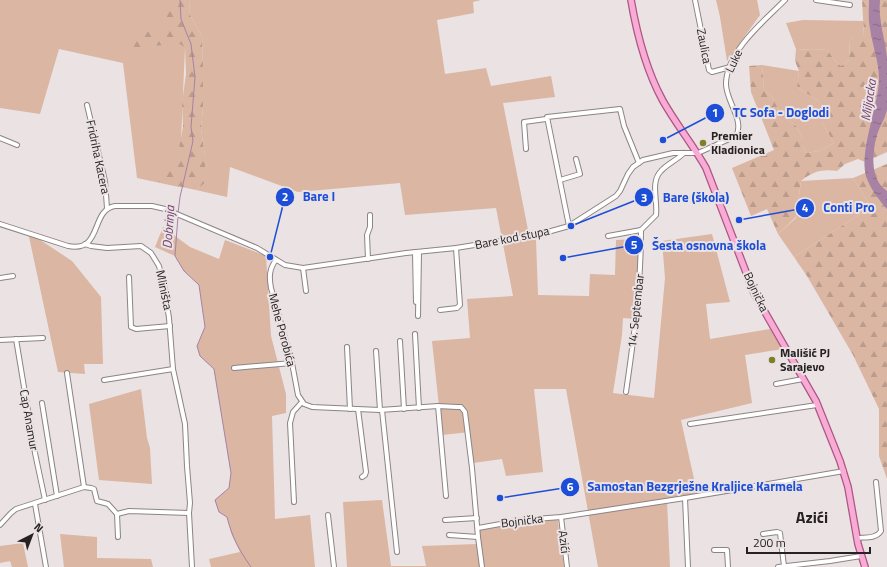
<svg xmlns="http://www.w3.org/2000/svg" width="887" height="567" viewBox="0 0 887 567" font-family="'Titillium Web',sans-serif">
<defs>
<pattern id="forest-firs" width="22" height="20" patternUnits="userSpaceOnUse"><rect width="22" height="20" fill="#dab6a3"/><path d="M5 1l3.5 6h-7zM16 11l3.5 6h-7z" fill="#bb9c8c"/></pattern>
<pattern id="water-ripples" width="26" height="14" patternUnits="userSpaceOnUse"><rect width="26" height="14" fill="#a782a4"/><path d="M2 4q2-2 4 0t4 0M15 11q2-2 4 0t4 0" fill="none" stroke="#886a85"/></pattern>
</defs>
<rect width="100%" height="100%" fill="#ebe2e3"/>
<!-- green -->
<g fill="#dab6a3">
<polygon points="0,0 169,0 185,47 179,187 137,178 123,63 59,49 40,114 0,108"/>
<polygon points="189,0 481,0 473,2 474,13 437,20 445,74 486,68 491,86 551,76 555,97 503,103 530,240 536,240 538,295 589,296 590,274 615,275 616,240 637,239 639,270 634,319 623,318 622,335 613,393 654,398 665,278 662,241 712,234 730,302 706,304 710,339 770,329 783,349 745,355 752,403 681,420 698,497 667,501 670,567 598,567 566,389 534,389 543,472 506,476 502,459 473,463 470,432 442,435 432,341 470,338 467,299 513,296 496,208 405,215 400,183 298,192 230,167 227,197 196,190 205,183 205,156 201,129 203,108 203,63 202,36 190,15"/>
<polygon points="716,0 757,0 760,15 727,61 720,17"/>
<polygon points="803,20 863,21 864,37 850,39 849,60 841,66 833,58 827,49 814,50 796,49 786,23"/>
<polygon points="762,65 799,71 797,87 820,102 827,115 822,123 834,143 819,151 806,153 803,146 803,139 796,126 789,121 780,113 773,98 764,90"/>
<polygon points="853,178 871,207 794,257 778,234 796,218 801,181"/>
<polygon points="163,227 190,247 219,259 225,240 266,256 271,336 286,394 286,413 272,416 275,519 310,515 315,567 211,567 209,559 240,552 231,533 227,517 219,512 215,500 229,488 231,473 214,369 200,356 197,346 205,327 199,285 184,271 175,256 155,247"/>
<polygon points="28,232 72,261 101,297 103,364 84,364 85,374 58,372"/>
<polygon points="141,389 147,438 150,448 152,484 99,480 89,404"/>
<polygon points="382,500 391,566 426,566 422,546 478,544 478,527 557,515 564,567 347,567 343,502"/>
<polygon points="60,534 97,537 97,558 151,559 153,567 64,567"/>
<polygon points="23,543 28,567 12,567 10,561 0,563 0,546"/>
</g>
<!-- forest -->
<g fill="url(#forest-firs)">
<polygon points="167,0 189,0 190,15 202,36 203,63 203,108 201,129 205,156 205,183 196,190 154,181 160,171 170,168 176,162 180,143 183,127 182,103 186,74 185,47 176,42 164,45 152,46 141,49 129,45 131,38 166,26"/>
<path d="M862 0H887V152L865 162 858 159 845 164 837 171C823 169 813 171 801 181L796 217 778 234 767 209 751 216 732 168 774 150 751 92 749 66 762 65 764 90 773 98 780 113 789 121 796 126 803 139V146L806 153 819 151 834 143 822 123V117L827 115 820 102 797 87 799 71 795 61 796 49 814 50 827 49 833 58 841 66 849 60 850 39 864 36Z"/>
<polygon points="887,164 887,479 879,456 879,409 853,355 807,276 794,257 871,207 853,178"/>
</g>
<!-- water -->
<path fill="url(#water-ripples)" d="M869 0H880C878 20 885 38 887 57 887 71 887 95 887 109 886 117 881 124 878 132 872 150 869 179 887 191V209C880 201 872 191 868 181 856 157 879 106 879 79 879 61 872 45 870 28 868 19 869 9 869 0Z"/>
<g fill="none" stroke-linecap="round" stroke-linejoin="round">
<!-- stream -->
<g stroke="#a782a4" stroke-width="1">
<polyline points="178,213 180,197 193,141 191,127 195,77 191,44 181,19 180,0"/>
<path d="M178 216 175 256 184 271 199 285 205 327 197 346 200 356 214 369 231 473 229 488 215 500 219 512 227 517C232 537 239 550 251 567"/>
</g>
<defs>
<g id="minor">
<polyline points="695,0 709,70 712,72 730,67"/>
<polyline points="816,0 850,5"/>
<polyline points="87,105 105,181 107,208"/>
<polyline points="0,138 17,145"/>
<polyline points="526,149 524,122 546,119"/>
<polyline points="560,180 580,174 576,159"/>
<path d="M0 224 68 246C103 253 90 210 115 206H152L165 209 257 248 285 265 303 268 406 253 456 248 537 235 569 226 616 196 620 191 628 174 633 167 643 160 673 153H698L736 136C745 120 725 100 726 83 727 51 764 21 785 0"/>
<polyline points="569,226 547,117 620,109 624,126 639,163"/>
<polyline points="608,236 641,230"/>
<polyline points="85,244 91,246 107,248 141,246 151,253 159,266 164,285 169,318 173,369 185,424 187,466 190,503 189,513 192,567"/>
<polyline points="415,252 416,302"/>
<polyline points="368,259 367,235 370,227 370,215"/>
<path d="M276 260C269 269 269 277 271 288L292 363 298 395 304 404 312 407 380 410 438 406 457 407H461L465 412 472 468 478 537 482 567"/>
<polyline points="303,268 306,291"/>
<polyline points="129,277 131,327 136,329 170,326"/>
<polyline points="0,278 13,276"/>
<polyline points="440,310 457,308 460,305 456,248"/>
<polyline points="418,316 419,252"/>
<polyline points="415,334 419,408"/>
<polyline points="16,339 35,453 45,500"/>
<polyline points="0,340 43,338"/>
<polyline points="400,341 404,409"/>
<polyline points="347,347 350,409"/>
<polyline points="376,351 380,410"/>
<polyline points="234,368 292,363"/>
<polyline points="67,373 84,487"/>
<polyline points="104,380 173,369"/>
<polyline points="776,384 803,379"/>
<path d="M626 392C634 337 641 286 641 230L656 215C658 201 650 182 661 171 667 164 677 160 684 153"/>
<polyline points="42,403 57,496"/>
<polyline points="438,406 446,496"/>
<polyline points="358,409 366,472 365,475 362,477"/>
<polyline points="382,410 397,552"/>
<polyline points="690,424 817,405"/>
<polyline points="685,498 688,567"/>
<polyline points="294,502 290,423 293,412 302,402"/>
<polyline points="35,504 46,567"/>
<polyline points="117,514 129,511 189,513"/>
<polyline points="328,515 334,567"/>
<polyline points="561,517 567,567"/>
<polyline points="445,520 477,518"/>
<polyline points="0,525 11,513 16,509 84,487 91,488 94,489 97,501 108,504 117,514 118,537"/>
<polyline points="478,528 522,520 561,517 685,498 844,471"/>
<polyline points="763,534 777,532 780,533 784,566"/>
<polyline points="449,535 478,537"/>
<path d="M857 538C865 537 876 539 881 531L876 482"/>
<polyline points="714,550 727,550 728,567"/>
<polyline points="778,567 830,561 861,556"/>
</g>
<path id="major" d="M631 0C637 35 646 70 663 101 676 124 693 145 706 168L754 293 816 401 840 461 848 487 858 544 865 567"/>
</defs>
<!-- minor casing -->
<use href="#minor" stroke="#8c8485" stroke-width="6"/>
<!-- major casing -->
<use href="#major" stroke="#ac5783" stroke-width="8"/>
<!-- minor -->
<use href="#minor" stroke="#fff" stroke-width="4"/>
<!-- major -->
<use href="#major" stroke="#f8abd4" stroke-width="5.5"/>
</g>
<!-- markers -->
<g fill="#7d802a" stroke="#ebe2e3" stroke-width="1.5">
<circle cx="703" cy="143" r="4"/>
<circle cx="772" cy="360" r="4"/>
</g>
<g text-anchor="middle" stroke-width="4" stroke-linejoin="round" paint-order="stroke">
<!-- street labels -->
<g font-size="12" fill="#262223" stroke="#ebe2e3">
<text transform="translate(704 46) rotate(79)" y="4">Zaulica</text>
<text transform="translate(734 61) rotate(-65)" y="4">Luke</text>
<text transform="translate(98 157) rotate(78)" y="4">Fridriha Kacera</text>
<text transform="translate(512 238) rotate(-11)" y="4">Bare kod stupa</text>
<text transform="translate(164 290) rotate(78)" y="4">Mliništa</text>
<text transform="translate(756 292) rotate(65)" y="4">Bojnička</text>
<text transform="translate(636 311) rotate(-84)" y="4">14. Septembar</text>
<text transform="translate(282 330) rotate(75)" y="4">Mehe Porobića</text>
<text transform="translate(29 420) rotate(80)" y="4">Cap Anamur</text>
<text transform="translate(522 521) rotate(-7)" y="4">Bojnička</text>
<text transform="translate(564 542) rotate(83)" y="4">Azići</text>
</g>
<!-- poi labels -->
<g font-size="12" font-weight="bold" fill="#262223" stroke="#ebe2e3" text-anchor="start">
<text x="711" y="140">Premier<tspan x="711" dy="14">Kladionica</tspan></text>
<text x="780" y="357">Mališić PJ<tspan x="780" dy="14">Sarajevo</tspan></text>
</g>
<!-- water labels -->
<g font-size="13" font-style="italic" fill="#744270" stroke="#ebe2e3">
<text transform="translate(868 100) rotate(-81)" y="5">Miljacka</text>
<text transform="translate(168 227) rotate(-86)" y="5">Dobrinja</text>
</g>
<!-- district labels -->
<g font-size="16" font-weight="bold" fill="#262223" stroke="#ebe2e3">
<text x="812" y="523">Azići</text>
</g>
</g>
<!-- callouts -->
<path fill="none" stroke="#1d4ed8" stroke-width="1.5" d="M663 140L715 113M270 257L285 197M571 226L644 197M739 220L805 208M563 258L634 245M500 498L570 487"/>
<g fill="#1d4ed8" stroke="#ebe2e3" stroke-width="1.5">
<circle cx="663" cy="140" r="4"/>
<circle cx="270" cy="257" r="4"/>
<circle cx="571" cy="226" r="4"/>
<circle cx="739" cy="220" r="4"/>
<circle cx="563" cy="258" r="4"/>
<circle cx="500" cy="498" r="4"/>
<circle cx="715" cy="113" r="10"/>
<circle cx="285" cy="197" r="10"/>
<circle cx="644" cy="197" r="10"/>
<circle cx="805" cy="208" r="10"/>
<circle cx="634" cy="245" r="10"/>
<circle cx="570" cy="487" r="10"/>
</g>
<g font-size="12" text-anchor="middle" font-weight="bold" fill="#fff">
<text x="715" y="117">1</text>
<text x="285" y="201">2</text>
<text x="644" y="202">3</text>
<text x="805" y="212">4</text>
<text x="634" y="249">5</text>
<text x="570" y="491">6</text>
</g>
<g font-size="13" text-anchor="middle" font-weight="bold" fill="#1d4ed8" stroke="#ebe2e3" stroke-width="4" stroke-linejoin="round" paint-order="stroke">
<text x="781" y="117">TC Sofa - Doglodi</text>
<text x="319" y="201">Bare I</text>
<text x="696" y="202">Bare (škola)</text>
<text x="849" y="212">Conti Pro</text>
<text x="709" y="250">Šesta osnovna škola</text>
<text x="695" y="491">Samostan Bezgrješne Kraljice Karmela</text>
</g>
<!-- north arrow -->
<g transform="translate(32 535) rotate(42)" stroke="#ebe2e3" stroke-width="3" paint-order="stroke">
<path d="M0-3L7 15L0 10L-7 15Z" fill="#262223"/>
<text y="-6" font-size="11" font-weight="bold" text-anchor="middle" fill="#262223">N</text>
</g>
<!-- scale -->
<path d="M747 547v6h123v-6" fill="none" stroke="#262223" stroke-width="2"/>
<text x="753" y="547" font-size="12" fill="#262223" stroke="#ebe2e3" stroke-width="3" paint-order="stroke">200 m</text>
</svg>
